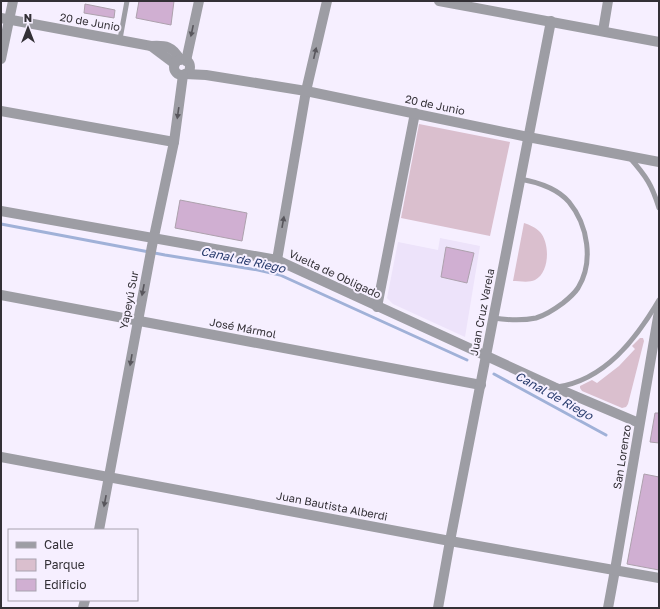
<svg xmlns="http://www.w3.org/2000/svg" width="660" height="609" viewBox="0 0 660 609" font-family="'Golos Text',sans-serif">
<rect width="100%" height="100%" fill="#f6efff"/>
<!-- built -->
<polygon fill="#ede3fa" points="440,238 480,246 465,337 393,304 387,298 398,242 438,250"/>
<!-- green -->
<g fill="#dabfce">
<polygon points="419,124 510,142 490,236 401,218"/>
<path d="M524 223C530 225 535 227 540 232 550 243 550 272 535 280 529 283 519 281 513 281Z"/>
<polygon points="640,338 643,338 644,341 628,404 626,407 622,408 582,391 580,388 580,386 592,380 597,383 619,366 635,349 632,346"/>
</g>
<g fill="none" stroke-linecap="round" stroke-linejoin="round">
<!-- stream -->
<g stroke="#a0b1d8" stroke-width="3">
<polyline points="1,224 165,255 258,270 280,275 467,360"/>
<polyline points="494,374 606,435"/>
</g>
</g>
<!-- building -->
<g fill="#d0afd2" stroke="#ada1ad">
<polygon points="139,1 174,1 171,25 136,18"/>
<polygon points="85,4 115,10 114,18 84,13"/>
<polygon points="180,200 247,213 242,241 175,228"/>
<polygon points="446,247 474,253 467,283 441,277"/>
<polygon points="655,413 659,413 659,443 650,442"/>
<polygon points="644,474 659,477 659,570 627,564"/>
</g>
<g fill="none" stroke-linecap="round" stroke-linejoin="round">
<!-- service -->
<g stroke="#9d9da4" stroke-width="5">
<polyline points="120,39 127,1"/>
<path d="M630 158C646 176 652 185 659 208"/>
<path d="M493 318C507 320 522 321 536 318 546 315 555 309 563 303 568 299 574 294 578 288 594 262 588 225 569 202 557 188 537 182 520 179"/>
<path d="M557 387C605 380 636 339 659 300"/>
</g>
<!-- minor -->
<g stroke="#9d9da4" stroke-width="10">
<polyline points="439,1 659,42"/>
<polyline points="603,31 608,1"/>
<polyline points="1,59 13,1"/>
<polyline points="1,111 174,142"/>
<polyline points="1,211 277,260 554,387 639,423"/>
<polyline points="277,260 306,91 327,1"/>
<polyline points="1,295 481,385"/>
<polyline points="377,307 415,113"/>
<polyline points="438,608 450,541 551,21"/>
<polyline points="608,608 615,570 659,311"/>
</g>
<!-- tertiary -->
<g stroke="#9d9da4" stroke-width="10">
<path d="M1 18 151 46C165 45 173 46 180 60"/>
<polyline points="151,46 175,64"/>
<circle cx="182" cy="67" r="8"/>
<polyline points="186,61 199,1"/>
<polyline points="185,74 206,75 306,91 528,137 659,162"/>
<polyline points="1,457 450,541 659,578"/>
<polyline points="99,530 152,246 174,142 183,75"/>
<polyline points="83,608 85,600"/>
</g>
</g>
<!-- one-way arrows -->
<defs><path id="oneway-solid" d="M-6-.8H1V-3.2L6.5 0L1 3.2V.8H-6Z"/></defs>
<g fill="#58565c">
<use href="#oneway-solid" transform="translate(192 31) rotate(102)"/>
<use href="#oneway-solid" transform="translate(315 53) rotate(-77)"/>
<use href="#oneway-solid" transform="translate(178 113) rotate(98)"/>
<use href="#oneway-solid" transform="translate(283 222) rotate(-80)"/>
<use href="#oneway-solid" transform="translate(143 290) rotate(101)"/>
<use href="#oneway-solid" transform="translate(131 360) rotate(100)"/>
<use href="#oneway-solid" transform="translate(105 501) rotate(101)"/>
</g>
<g text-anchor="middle" stroke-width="4" stroke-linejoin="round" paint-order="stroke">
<!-- street labels -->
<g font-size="11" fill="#333036" stroke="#f6efff">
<text transform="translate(90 22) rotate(10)" y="4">20 de Junio</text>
<text transform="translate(435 105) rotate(12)" y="4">20 de Junio</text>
<text transform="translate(335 274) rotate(25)" y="4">Vuelta de Obligado</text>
<text transform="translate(129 300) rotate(-79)" y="4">Yapeyú Sur</text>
<text transform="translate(482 312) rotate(-79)" y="4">Juan Cruz Varela</text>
<text transform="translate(243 328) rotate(11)" y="4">José Mármol</text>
<text transform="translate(622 457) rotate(-81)" y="4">San Lorenzo</text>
<text transform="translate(332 506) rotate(11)" y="4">Juan Bautista Alberdi</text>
</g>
<!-- water labels -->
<g font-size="12" font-style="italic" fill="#293c6e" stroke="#f6efff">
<text transform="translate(243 260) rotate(12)" y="4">Canal de Riego</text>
<text transform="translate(554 396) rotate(29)" y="4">Canal de Riego</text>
</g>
</g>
<!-- border -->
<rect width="660" height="609" fill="none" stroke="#333036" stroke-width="4"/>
<!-- legend -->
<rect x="8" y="529" width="130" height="72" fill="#f6efff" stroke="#a8a3af"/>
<rect x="16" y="542" width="20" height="6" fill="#9d9da4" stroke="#a8a3af"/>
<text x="44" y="549" font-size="12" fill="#333036">Calle</text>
<rect x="16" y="559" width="20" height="12" fill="#dabfce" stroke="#a8a3af"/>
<text x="44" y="569" font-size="12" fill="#333036">Parque</text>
<rect x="16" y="579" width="20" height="12" fill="#d0afd2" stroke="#a8a3af"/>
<text x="44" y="589" font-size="12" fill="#333036">Edificio</text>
<!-- north arrow -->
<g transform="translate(28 28)" stroke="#f6efff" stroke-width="3" paint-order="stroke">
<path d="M0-3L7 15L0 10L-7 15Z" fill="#333036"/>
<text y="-6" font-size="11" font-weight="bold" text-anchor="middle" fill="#333036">N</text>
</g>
</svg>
